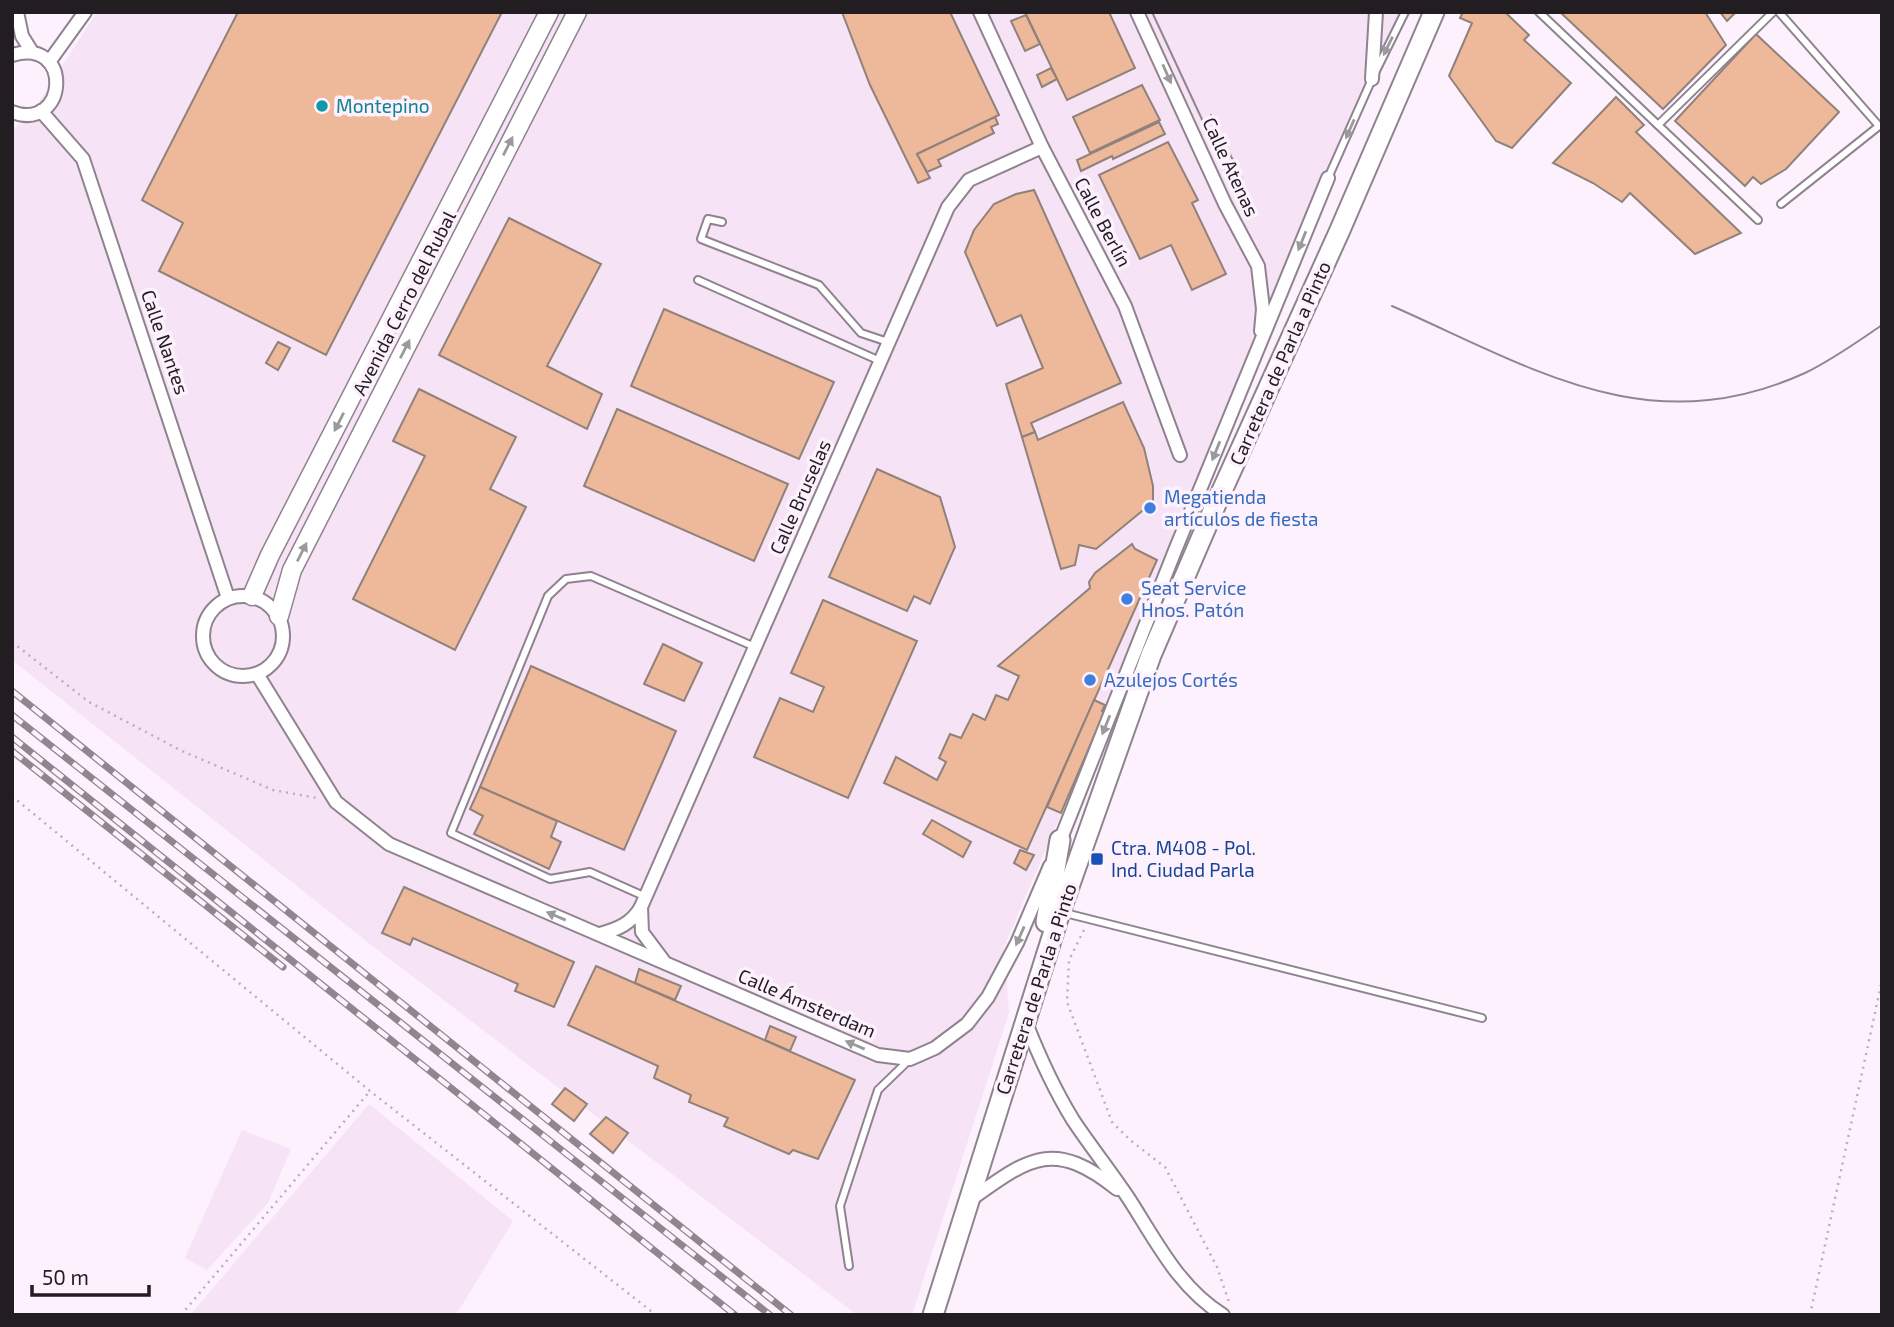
<svg xmlns="http://www.w3.org/2000/svg" width="1894" height="1327" viewBox="0 0 1894 1327" font-family="'Exo 2',sans-serif">
<rect width="100%" height="100%" fill="#fef1fe"/>
<!-- built -->
<g fill="#f6e3f5">
<polygon points="97,12 1405,12 1184,513 1107,707 1004,947 1009,1013 912,1315 857,1315 370,944 12,660 12,129 27,120"/>
<polygon points="369,1104 513,1221 456,1315 190,1315"/>
<polygon points="242,1130 291,1149 268,1203 207,1270 185,1258"/>
</g>
<!-- building -->
<g fill="#eeb89a" stroke="#90827a" stroke-width="2">
<polygon points="238,12 502,12 326,355 159,271 183,223 142,200"/>
<polygon points="842,12 950,12 999,115 917,154 930,178 918,183 870,85"/>
<polygon points="1025,12 1109,12 1135,68 1067,100"/>
<polygon points="1463,12 1505,12 1529,35 1524,40 1571,83 1512,148 1496,141 1449,76 1472,23 1460,18"/>
<polygon points="1560,12 1705,12 1726,45 1663,109"/>
<polygon points="1720,12 1736,12 1727,21"/>
<polygon points="1026,15 1040,44 1025,51 1011,21"/>
<polygon points="1756,34 1839,112 1786,169 1761,184 1753,177 1745,186 1675,121"/>
<polygon points="1051,68 1057,79 1042,87 1037,75"/>
<polygon points="1142,85 1160,120 1090,153 1073,117"/>
<polygon points="1616,97 1644,125 1636,132 1741,233 1695,254 1630,193 1622,202 1593,183 1553,163"/>
<polygon points="995,117 998,124 991,127 994,133 938,160 941,166 927,172 917,154"/>
<polygon points="1159,122 1165,134 1113,159 1112,156 1081,171 1077,160"/>
<polygon points="1168,142 1198,200 1192,203 1226,274 1192,290 1171,245 1140,259 1099,175"/>
<polygon points="1034,190 1121,383 1031,423 1035,432 1022,437 1006,384 1043,368 1021,315 997,326 965,252 974,230 994,204 1016,194"/>
<polygon points="509,218 601,264 547,366 602,394 587,429 439,355"/>
<polygon points="664,309 834,382 799,459 631,386"/>
<polygon points="278,342 290,348 278,370 266,363"/>
<polygon points="419,389 516,437 490,489 526,507 455,650 353,599 425,456 393,441"/>
<polygon points="1123,402 1144,448 1153,486 1153,502 1096,549 1079,545 1075,565 1061,569 1022,437 1035,432 1038,440"/>
<polygon points="617,409 788,484 754,561 584,486"/>
<polygon points="877,469 940,497 955,547 930,604 914,596 907,611 829,577"/>
<polygon points="1132,544 1135,549 1157,560 1027,850 884,783 896,757 937,780 946,762 939,758 950,734 961,738 973,714 985,720 996,695 1008,700 1019,676 998,666 1090,588 1089,582 1095,573"/>
<polygon points="823,600 917,641 848,798 754,757 780,698 813,712 824,687 791,673"/>
<polygon points="663,644 702,663 684,701 644,684"/>
<polygon points="531,666 676,731 624,850 480,787"/>
<polygon points="1094,700 1105,705 1102,711 1104,713 1061,813 1047,807"/>
<polygon points="480,787 557,821 551,837 561,842 549,869 474,834 483,816 470,809"/>
<polygon points="932,820 971,842 963,857 923,834"/>
<polygon points="1020,850 1034,855 1026,870 1014,863"/>
<polygon points="404,887 574,962 554,1007 515,991 518,984 413,938 410,945 382,933"/>
<polygon points="596,966 855,1080 818,1159 793,1150 789,1154 724,1126 728,1118 689,1102 691,1095 654,1078 658,1066 568,1025"/>
<polygon points="639,969 681,986 675,1000 635,983"/>
<polygon points="770,1026 796,1037 790,1051 765,1040"/>
<polygon points="565,1088 587,1104 574,1121 552,1104"/>
<polygon points="606,1117 628,1133 613,1153 590,1134"/>
</g>
<g fill="none" stroke-linecap="round" stroke-linejoin="round">
<defs>
<g id="lane">
<polyline points="1539,12 1758,220"/>
<polyline points="1779,12 1879,126 1781,204"/>
<polyline points="1658,125 1773,12"/>
<polyline points="1328,178 1372,79 1405,12"/>
<polyline points="722,222 708,219 701,239 819,285 861,333 888,342"/>
<polyline points="698,280 880,361"/>
<polyline points="646,897 590,872 550,879 451,833 548,596 566,579 591,576 755,647"/>
<polyline points="1061,912 1482,1018"/>
<polyline points="849,1266 840,1206 878,1090 909,1060"/>
</g>
<g id="street">
<polyline points="17,12 22,36 32,52"/>
<polyline points="980,12 1042,147 1125,306 1180,455"/>
<polyline points="1137,12 1225,204 1258,266 1263,309 1261,331"/>
<path d="M12 55C74 36 68 133 12 112"/>
<polyline points="49,62 85,12"/>
<polyline points="1372,79 1376,12"/>
<polyline points="41,111 83,159 228,598"/>
<circle cx="243" cy="636" r="40"/>
<polyline points="257,674 336,802 389,844 878,1055 910,1059 935,1048 967,1024 988,997 1017,943 1050,866"/>
<polyline points="1058,846 1176,548 1328,178"/>
<polyline points="641,907 948,207 969,180 1042,147"/>
<path d="M600 934C618 929 631 924 641 907L642 932 663 960"/>
<path d="M1026 1023C1039 1056 1054 1089 1073 1120 1091 1147 1111 1172 1129 1199 1156 1241 1179 1288 1223 1315"/>
<path d="M970 1200C1029 1158 1053 1138 1117 1189"/>
</g>
<g id="secondary">
<polyline points="252,596 270,555 549,12"/>
<polyline points="279,616 292,570 577,12"/>
</g>
<g id="primary">
<polyline points="1046,922 1060,840"/>
<polyline points="933,1315 1060,912 1151,655 1216,504 1340,230 1434,12"/>
</g>
</defs>
<!-- lane casing -->
<use href="#lane" stroke="#8e838e" stroke-width="10"/>
<!-- street casing -->
<use href="#street" stroke="#8e838e" stroke-width="16"/>
<!-- secondary casing -->
<use href="#secondary" stroke="#8e838e" stroke-width="21"/>
<!-- primary casing -->
<use href="#primary" stroke="#8e838e" stroke-width="23"/>
<!-- path -->
<g stroke="#b9afb9" stroke-width="2.5" stroke-dasharray="2 5" stroke-linecap="butt">
<polyline points="12,642 89,702 182,751 273,790 317,798"/>
<polyline points="12,796 370,1091 656,1315"/>
<polyline points="1084,930 1069,960 1067,1002 1112,1122 1130,1140 1165,1167 1217,1267 1229,1302"/>
<polyline points="181,1315 370,1091"/>
<polyline points="1810,1315 1882,980"/>
</g>
<!-- lane -->
<use href="#lane" stroke="#fff" stroke-width="6"/>
<!-- street -->
<use href="#street" stroke="#fff" stroke-width="12"/>
<!-- secondary -->
<use href="#secondary" stroke="#fff" stroke-width="18"/>
<!-- primary -->
<use href="#primary" stroke="#fff" stroke-width="19"/>
<!-- tram -->
<g stroke="#8f868f" stroke-width="2">
<polyline points="1152,12 1233,186"/>
<polyline points="1211,115 1243,181"/>
<path d="M1392 306C1533 368 1648 444 1805 373 1832 360 1857 342 1882 325"/>
</g>
<defs>
<g id="rail">
<polyline points="12,691 791,1315"/>
<polyline points="12,715 770,1315"/>
<polyline points="12,737 735,1315"/>
<polyline points="12,751 283,967"/>
</g>
</defs>
<!-- rail casing -->
<use href="#rail" stroke="#8f868f" stroke-width="7"/>
<!-- rail -->
<use href="#rail" stroke="#fef1fe" stroke-width="4.5" stroke-dasharray="13" stroke-linecap="butt"/>
</g>
<!-- one-way arrows -->
<defs><path id="oneway-solid" d="M-6-.8H1V-3.2L6.5 0L1 3.2V.8H-6Z" transform="scale(1.75)"/></defs>
<g fill="#9b999b">
<use href="#oneway-solid" transform="translate(1388 46) rotate(116)"/>
<use href="#oneway-solid" transform="translate(1167 74) rotate(66)"/>
<use href="#oneway-solid" transform="translate(1350 129) rotate(114)"/>
<use href="#oneway-solid" transform="translate(508 146) rotate(-63)"/>
<use href="#oneway-solid" transform="translate(1302 241) rotate(112)"/>
<use href="#oneway-solid" transform="translate(405 349) rotate(-63)"/>
<use href="#oneway-solid" transform="translate(339 422) rotate(117)"/>
<use href="#oneway-solid" transform="translate(1216 451) rotate(112)"/>
<use href="#oneway-solid" transform="translate(302 552) rotate(-63)"/>
<use href="#oneway-solid" transform="translate(1106 725) rotate(112)"/>
<use href="#oneway-solid" transform="translate(556 916) rotate(-157)"/>
<use href="#oneway-solid" transform="translate(1020 936) rotate(114)"/>
<use href="#oneway-solid" transform="translate(855 1045) rotate(-157)"/>
</g>
<!-- markers -->
<circle fill="#0f9aa8" stroke="#fef1fe" stroke-width="2.5" cx="322" cy="106" r="7"/>
<g fill="#3f7fe0" stroke="#fef1fe" stroke-width="2.5">
<circle cx="1150" cy="508" r="7"/>
<circle cx="1127" cy="599" r="7"/>
<circle cx="1090" cy="680" r="7"/>
</g>
<rect fill="#1a4fb4" stroke="#fef1fe" stroke-width="2.5" x="1090" y="852" width="14" height="14" rx="3.5"/>
<g text-anchor="middle" stroke-width="7" stroke-linejoin="round" paint-order="stroke">
<!-- culture labels -->
<g font-size="19" fill="#0d838f" stroke="#fef1fe" text-anchor="start">
<text x="336" y="113">Montepino</text>
</g>
<!-- street labels -->
<g font-size="19" fill="#211d21" stroke="#fef1fe">
<text transform="translate(1231 167) rotate(65)" y="7">Calle Atenas</text>
<text transform="translate(1103 222) rotate(62)" y="7">Calle Berlín</text>
<text transform="translate(404 303) rotate(-63)" y="7">Avenida Cerro del Rubal</text>
<text transform="translate(165 342) rotate(71)" y="7">Calle Nantes</text>
<text transform="translate(1280 363) rotate(-66)" y="7">Carretera de Parla a Pinto</text>
<text transform="translate(800 497) rotate(-66)" y="7">Calle Bruselas</text>
<text transform="translate(1036 989) rotate(-72)" y="7">Carretera de Parla a Pinto</text>
<text transform="translate(807 1003) rotate(23)" y="7">Calle Ámsterdam</text>
</g>
<!-- shop labels -->
<g font-size="19" fill="#366cbe" stroke="#fef1fe" text-anchor="start">
<text x="1164" y="504">Megatienda<tspan x="1164" dy="22">artículos de fiesta</tspan></text>
<text x="1141" y="595">Seat Service<tspan x="1141" dy="22">Hnos. Patón</tspan></text>
<text x="1104" y="687">Azulejos Cortés</text>
</g>
<!-- transit labels -->
<g font-size="19" fill="#164399" stroke="#fef1fe" text-anchor="start">
<text x="1111" y="855">Ctra. M408 - Pol.<tspan x="1111" dy="22">Ind. Ciudad Parla</tspan></text>
</g>
</g>
<!-- border -->
<rect width="1894" height="1327" fill="none" stroke="#211d21" stroke-width="28"/>
<!-- scale -->
<path d="M32 1285v10h117v-10" fill="none" stroke="#211d21" stroke-width="3.5"/>
<text x="42" y="1285" font-size="21" fill="#211d21" stroke="#fef1fe" stroke-width="5" paint-order="stroke">50 m</text>
</svg>
